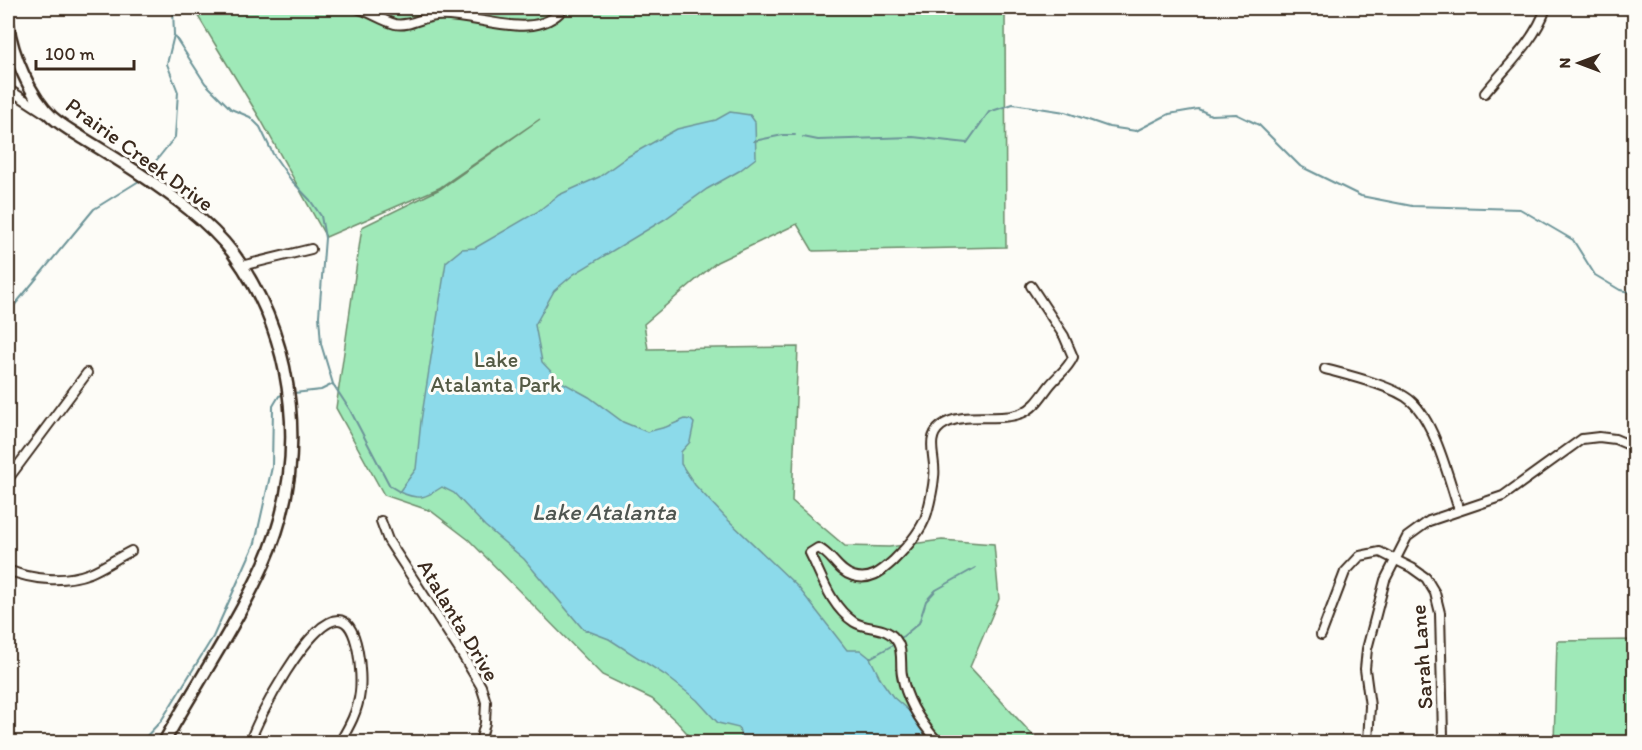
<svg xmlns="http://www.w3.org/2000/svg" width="1642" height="750" viewBox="0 0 1642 750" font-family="Itim,sans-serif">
<rect width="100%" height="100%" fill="#fdfcf7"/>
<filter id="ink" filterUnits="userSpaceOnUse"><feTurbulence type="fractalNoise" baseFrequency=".0167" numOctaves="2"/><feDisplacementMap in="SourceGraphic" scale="12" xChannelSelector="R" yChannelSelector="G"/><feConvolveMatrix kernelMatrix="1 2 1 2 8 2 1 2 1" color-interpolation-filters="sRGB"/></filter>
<g filter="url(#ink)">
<!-- green -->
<g fill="#9fe9b8" stroke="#6d8a6b" stroke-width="1.5">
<polygon points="193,8 1005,8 1006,247 813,251 797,224 717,262 644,324 648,349 798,347 792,501 845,546 889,547 942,540 994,544 999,599 970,667 1039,742 695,742 677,722 652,699 602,675 469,540 431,511 384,495 336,408 362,227 440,189 540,119 439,188 326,237 261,120"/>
<polygon points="1634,640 1634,742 1554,742 1557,641"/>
</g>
<!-- water -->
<path fill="#8cdaea" stroke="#6c9498" stroke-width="1.5" d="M730 112 750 115 755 122 756 158 739 171 707 189 665 219 574 274 554 291 535 325 542 362 560 381 589 397 623 422 647 432 666 427 685 419 691 420 694 423 690 442 681 452V464L695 485 725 517 798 587 847 650H860L870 658 881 680 893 697 922 722 934 742H742L739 728 718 723 697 700 665 675 609 639 583 629 524 559 485 526 454 493 442 487C424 499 419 500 399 492L416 469 421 421 446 262 462 249 475 248 537 212 559 195 599 177 627 157 677 129 716 120Z"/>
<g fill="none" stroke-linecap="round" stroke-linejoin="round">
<!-- stream -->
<g stroke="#6c9498" stroke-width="2">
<polyline points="173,8 174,35 205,83 231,109 250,117 260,127 273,154 291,180 310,200 321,216 325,238 319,316 321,344 333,384 350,410 390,486 400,492"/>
<polyline points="803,137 818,140 913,137 967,143 989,112 1013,104 1065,112 1109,127 1136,131 1169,114 1198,109 1211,115 1236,114 1259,125 1300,166 1361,196 1412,206 1520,209 1573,240 1595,275 1620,290 1634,293"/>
<polyline points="754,141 783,135 795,135"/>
<polyline points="147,172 175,137 178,92 167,64 174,35"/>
<polyline points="8,313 94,209 139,181"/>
<polyline points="294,393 321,390 333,384"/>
<polyline points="901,638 919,623 926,601 936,590 975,568"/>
<polyline points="870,658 893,645"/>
<polyline points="141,742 161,721 213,637 255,543 272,467 273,406 279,396 282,395"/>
</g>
<defs>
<g id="street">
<path d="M357 8C370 12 383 21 395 24 409 27 422 17 436 16 475 12 534 45 564 8"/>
<polyline points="8,89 45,113"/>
<path d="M1485 93C1507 66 1535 41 1546 8"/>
<polyline points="241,266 311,249"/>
<path d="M1325 369C1347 375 1394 386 1411 401 1435 422 1449 480 1459 510"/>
<polyline points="8,479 87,373"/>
<polyline points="381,521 388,540 460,651 481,686 486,702 485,723 480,742"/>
<path d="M8 570C32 580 64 583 90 573 104 567 117 558 131 551"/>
<polyline points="1321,635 1345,572 1360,556 1380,552 1412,568 1426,578 1435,593 1440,613 1443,736"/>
<path d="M250 742C258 717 309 620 338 620 359 620 362 676 360 692 358 711 349 727 340 742"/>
<path d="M938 742C921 723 906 701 902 675 900 665 903 652 898 643 888 624 868 631 854 622 831 607 822 577 810 553L818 548C832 554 837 571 853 576 870 581 881 572 893 561 906 548 922 531 927 513 930 502 933 489 934 477 937 460 924 439 941 426 963 410 997 423 1022 413 1035 408 1042 395 1050 385 1058 375 1068 369 1073 357L1064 336 1031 286"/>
<polyline points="1368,742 1370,706 1365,669 1367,649 1385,580 1407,537 1429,521 1503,496 1582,439 1599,437 1615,439 1634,447"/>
</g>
<path id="secondary" d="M8 24C12 53 30 97 52 117 62 126 75 133 86 140 104 151 122 162 140 174 173 196 208 221 233 253 298 342 309 464 264 564 236 626 197 683 164 742"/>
</defs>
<!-- street casing -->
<use href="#street" stroke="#3b2a1e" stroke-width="12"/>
<!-- secondary casing -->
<use href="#secondary" stroke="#3b2a1e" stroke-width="15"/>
<!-- street -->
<use href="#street" stroke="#fdfcf7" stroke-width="8"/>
<!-- secondary -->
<use href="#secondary" stroke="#fdfcf7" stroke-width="10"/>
</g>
</g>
<g text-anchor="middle" stroke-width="6" stroke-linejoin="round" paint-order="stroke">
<!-- street labels -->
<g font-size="22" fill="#3b2a1e" stroke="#fdfcf7">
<text transform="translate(140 154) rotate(36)" y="8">Prairie Creek Drive</text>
<text transform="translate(459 620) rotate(59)" y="8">Atalanta Drive</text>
<text transform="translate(1421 657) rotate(-94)" y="8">Sarah Lane</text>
</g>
<!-- park labels -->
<g font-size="22" fill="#545a44" stroke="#fdfcf7">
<text x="496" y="367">Lake<tspan x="496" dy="25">Atalanta Park</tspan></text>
</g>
<!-- water labels -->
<g font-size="24" font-style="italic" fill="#4f5651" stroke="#fdfcf7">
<text x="604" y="520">Lake Atalanta</text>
</g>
</g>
<!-- margin -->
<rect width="1642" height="750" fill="none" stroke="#fdfcf7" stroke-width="30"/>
<rect x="15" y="15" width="1612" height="720" fill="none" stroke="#3b2a1e" stroke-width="2" filter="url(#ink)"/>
<!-- north arrow -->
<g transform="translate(1579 63) rotate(270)" stroke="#fdfcf7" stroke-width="4.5" paint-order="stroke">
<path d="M0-4.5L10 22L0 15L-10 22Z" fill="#3b2a1e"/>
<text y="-9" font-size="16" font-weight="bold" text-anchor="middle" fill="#3b2a1e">N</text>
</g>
<!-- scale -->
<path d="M36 60v9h98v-9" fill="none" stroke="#3b2a1e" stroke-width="3"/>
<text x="45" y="60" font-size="18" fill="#3b2a1e" stroke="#fdfcf7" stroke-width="4.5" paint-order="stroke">100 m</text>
</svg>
